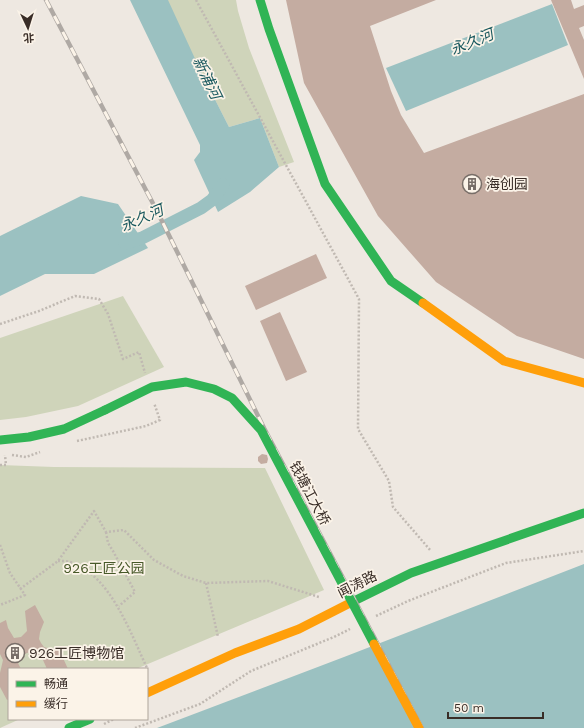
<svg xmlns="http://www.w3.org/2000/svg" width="584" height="728" viewBox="0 0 584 728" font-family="'Work Sans','Noto Sans SC',sans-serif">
<rect width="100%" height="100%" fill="#eee8e1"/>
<!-- green -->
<g fill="#cfd4ba">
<polygon points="164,0 236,0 238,11 249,48 294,162 279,167 260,118 229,127"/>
<polygon points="123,296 164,367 78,406 26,417 0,420 0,338"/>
<polygon points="0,465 54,467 265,468 324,590 136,669 9,669 9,719 20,719 0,728"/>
</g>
<!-- water -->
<g fill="#9bc1c1">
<polygon points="130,0 168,0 203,76 229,127 260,118 279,167 250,192 218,212 194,160 200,152 200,145"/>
<polygon points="552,4 568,45 406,111 386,68"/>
<polygon points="81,196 118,204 148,248 94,274 45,274 0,296 0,236"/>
<polygon points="584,564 584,728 157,728 344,657"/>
</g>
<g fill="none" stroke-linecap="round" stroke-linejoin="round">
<!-- canal -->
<polyline stroke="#9bc1c1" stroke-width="13" points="125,243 142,238 201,208 212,200 223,185"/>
</g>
<!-- building -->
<g fill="#c4aca1">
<polygon points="286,0 436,0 370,26 391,91 401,115 424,153 584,94 584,359 517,336 436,282 378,216 304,83"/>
<polygon points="551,0 571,0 574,9 584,5 584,26 579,28 584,40 584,79"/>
<polygon points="316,254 327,278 256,310 245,286"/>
<polygon points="280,312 307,372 286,381 260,321"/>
<polygon points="262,454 267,455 268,459 267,463 261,464 258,461 258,457"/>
<polygon points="35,605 44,622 40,632 39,639 41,643 44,647 50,649 59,649 68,669 47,669 43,660 37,654 32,652 27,653 21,656 19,659 18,663 21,669 9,669 9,699 7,700 0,687 0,673 3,660 0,654 0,623 6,620 8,628 14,638 21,637 27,631 25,611"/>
</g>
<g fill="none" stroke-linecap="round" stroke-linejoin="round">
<!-- path -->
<g stroke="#c0b9b2" stroke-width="2.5" stroke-dasharray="2 2" stroke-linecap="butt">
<polyline points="196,0 359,299 358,429 389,481 393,507 431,551"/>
<polyline points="0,324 39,311 75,296 99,299 108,314 123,359 139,352 145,373"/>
<polyline points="77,441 146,426 160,420 154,403"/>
<polyline points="12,455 26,457 40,452"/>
<polyline points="0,465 6,465 5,455"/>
<polyline points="106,532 108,543 113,551 135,592 119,606"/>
<polyline points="0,545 10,573 25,595 0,605"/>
<path d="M58 561C63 561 69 561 73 563 111 577 131 634 147 668"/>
<polyline points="206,583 218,637"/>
<polyline points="20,589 58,561 94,511 106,532 124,530 154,560 183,576 206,583 268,581 319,597"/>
<polyline points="376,616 408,601 506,563 584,551"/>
<polyline points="104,724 114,719"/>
<polyline points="135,728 200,704 251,671 334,637 350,629"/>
</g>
<!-- fast -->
<g stroke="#30b455" stroke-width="9">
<polyline points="260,0 269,29 325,184 391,281 423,303"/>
<polyline points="0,440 29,437 64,429 105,410"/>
<polyline points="352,602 411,573 584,513"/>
<polyline points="69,728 90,719"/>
</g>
<!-- slow -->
<g stroke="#ff9f0a" stroke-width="9">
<polyline points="423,303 504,361 584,383"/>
<polyline points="147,693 235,653 299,629 352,602"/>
</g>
<defs>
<polyline id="rail" points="46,0 158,213 264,428 422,728"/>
</defs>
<!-- rail casing -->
<use href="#rail" stroke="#afa9a4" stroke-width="4.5"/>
<!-- rail -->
<use href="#rail" stroke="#fbf3e8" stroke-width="3" stroke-dasharray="9" stroke-linecap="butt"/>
<!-- fast-bridge -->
<polyline stroke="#30b455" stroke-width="9" points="105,410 152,387 186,382 214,389 232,398 261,430 374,644"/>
<!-- slow-bridge -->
<polyline stroke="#ff9f0a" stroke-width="9" points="374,644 419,728"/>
</g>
<!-- icons -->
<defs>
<symbol id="building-ring" viewBox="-11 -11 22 22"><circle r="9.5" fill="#fbf3e8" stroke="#786e68" stroke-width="1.5"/><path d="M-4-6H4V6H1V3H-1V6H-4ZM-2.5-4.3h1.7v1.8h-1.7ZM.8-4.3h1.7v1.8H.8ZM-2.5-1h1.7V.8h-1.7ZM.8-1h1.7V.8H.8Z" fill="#786e68"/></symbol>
</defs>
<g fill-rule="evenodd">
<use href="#building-ring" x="461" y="173" width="22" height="22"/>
<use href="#building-ring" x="4" y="642" width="22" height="22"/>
</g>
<g text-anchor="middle" stroke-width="3.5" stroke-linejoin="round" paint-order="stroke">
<!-- poi labels -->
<g font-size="14" fill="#392d27" stroke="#fbf3e8" text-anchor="start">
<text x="486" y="189">海创园</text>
<text x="29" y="658">926工匠博物馆</text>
</g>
<!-- street labels -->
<g font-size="14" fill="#392d27" stroke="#fbf3e8">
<text transform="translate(310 493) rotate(62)" y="5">钱塘江大桥</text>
<text transform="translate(357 584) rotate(-27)" y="5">闻涛路</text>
</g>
<!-- park labels -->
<g font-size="14" fill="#475929" stroke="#fbf3e8">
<text x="104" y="573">926工匠公园</text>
</g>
<!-- water labels -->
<g font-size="15" font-style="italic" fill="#19585e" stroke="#fbf3e8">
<text transform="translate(472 42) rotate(-22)" y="5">永久河</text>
<text transform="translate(207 78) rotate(64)" y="5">新浦河</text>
<text transform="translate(142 218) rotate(-23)" y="5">永久河</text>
</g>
</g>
<!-- legend -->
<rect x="8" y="668" width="140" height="52" fill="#fbf3e8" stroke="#ada49b"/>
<rect x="16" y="681" width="20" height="6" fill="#30b455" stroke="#ada49b"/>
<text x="44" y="688" font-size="12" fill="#392d27">畅通</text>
<rect x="16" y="701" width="20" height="6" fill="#ff9f0a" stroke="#ada49b"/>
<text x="44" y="708" font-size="12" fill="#392d27">缓行</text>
<!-- north arrow -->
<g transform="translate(28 28) rotate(176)" stroke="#fbf3e8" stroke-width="3" paint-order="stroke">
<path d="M0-3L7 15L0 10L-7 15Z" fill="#392d27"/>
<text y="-6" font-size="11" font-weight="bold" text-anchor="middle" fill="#392d27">北</text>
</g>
<!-- scale -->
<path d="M448 712v6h95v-6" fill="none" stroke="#392d27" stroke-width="2"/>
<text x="454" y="712" font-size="12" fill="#392d27" stroke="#fbf3e8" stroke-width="3" paint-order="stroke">50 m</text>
</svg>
